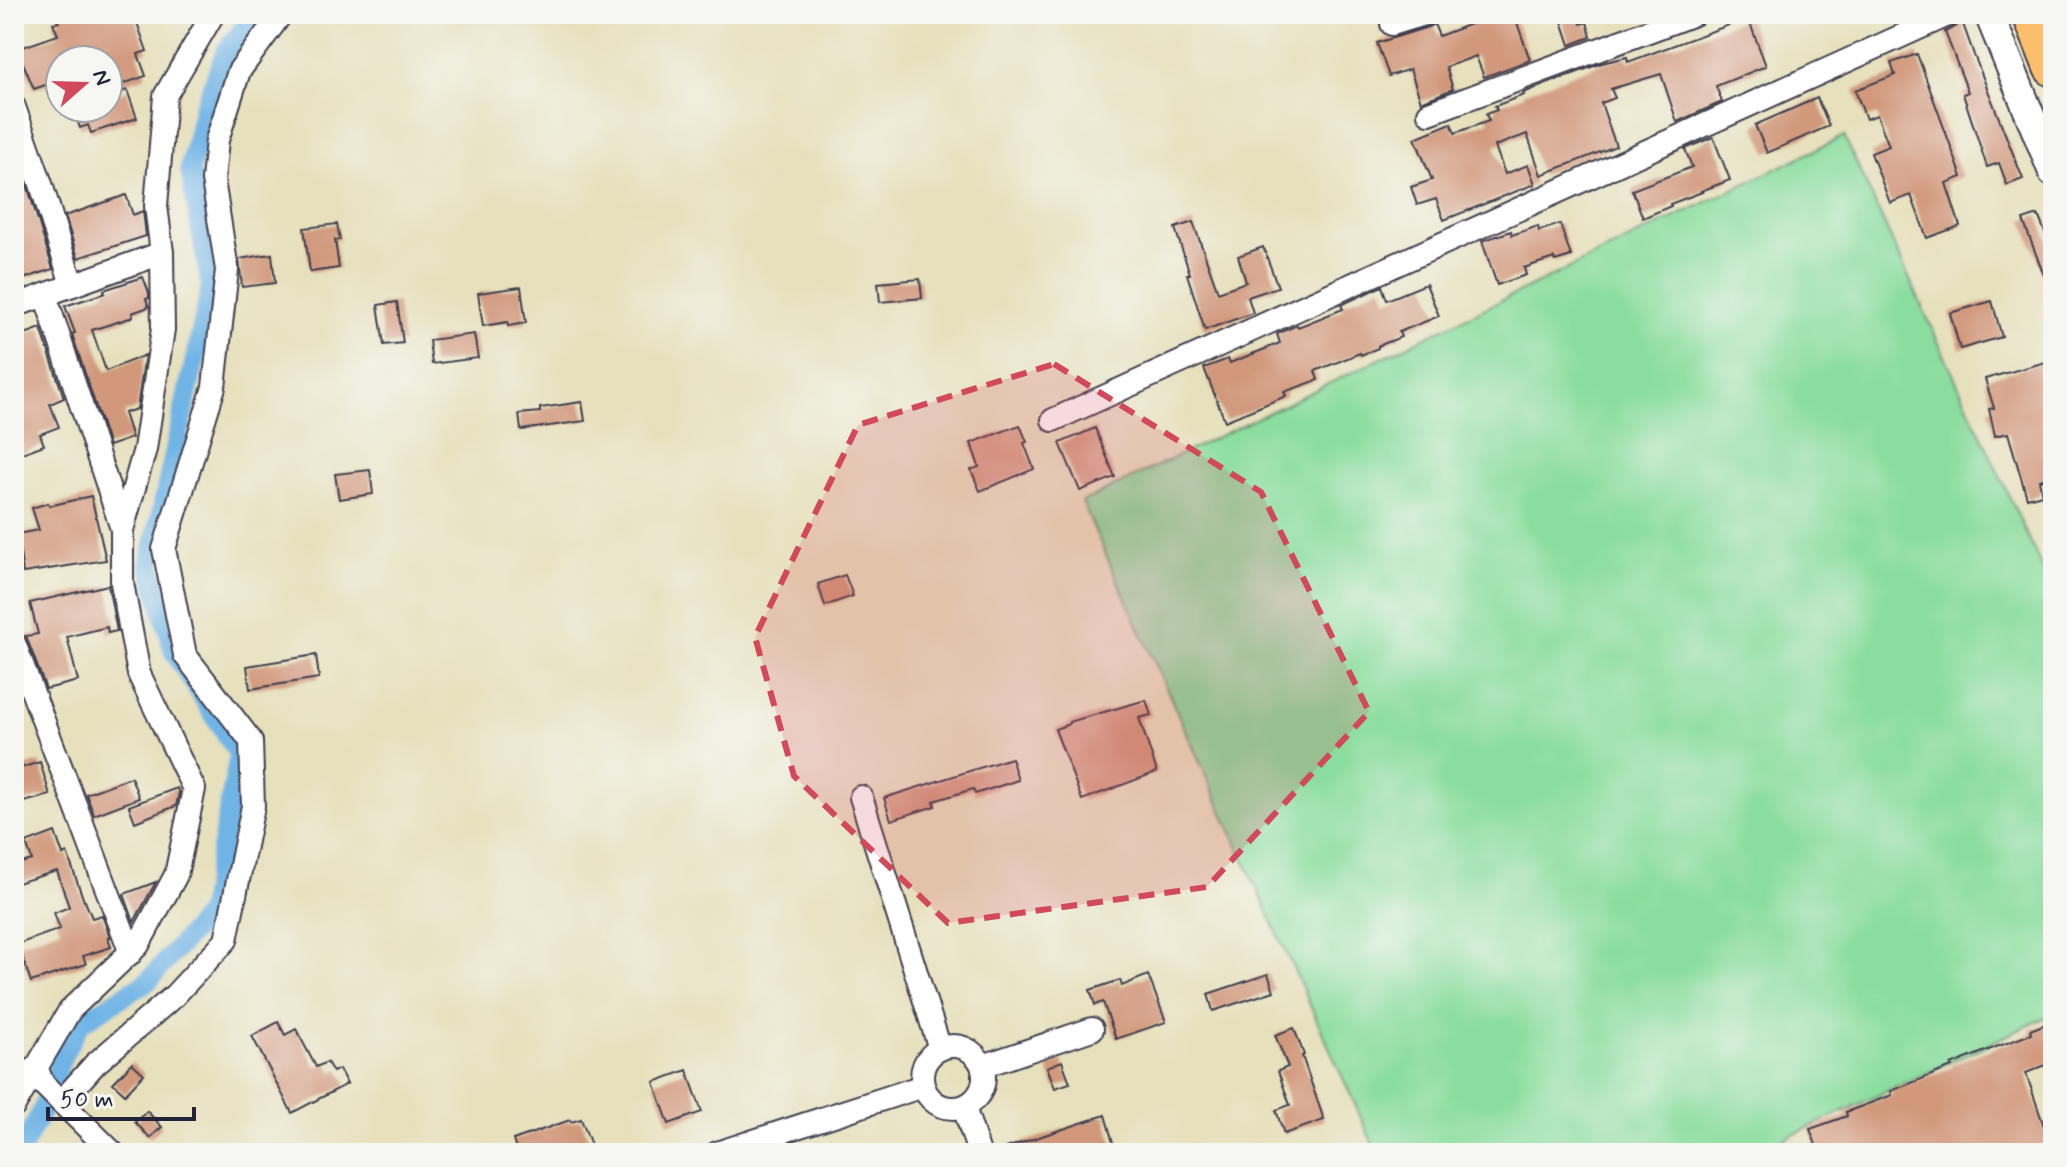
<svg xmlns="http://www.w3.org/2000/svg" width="2067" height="1167" viewBox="0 0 2067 1167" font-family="Mynerve,sans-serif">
<rect width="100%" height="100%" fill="#f6f6f2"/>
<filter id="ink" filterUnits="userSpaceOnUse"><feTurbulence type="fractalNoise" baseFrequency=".0125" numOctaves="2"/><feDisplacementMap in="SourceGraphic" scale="16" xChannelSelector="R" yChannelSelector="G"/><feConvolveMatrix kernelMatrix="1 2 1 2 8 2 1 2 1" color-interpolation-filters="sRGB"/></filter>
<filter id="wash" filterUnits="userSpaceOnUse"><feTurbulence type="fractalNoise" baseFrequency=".006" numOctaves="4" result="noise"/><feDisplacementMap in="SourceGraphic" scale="32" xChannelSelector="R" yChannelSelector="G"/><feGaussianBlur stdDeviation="1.8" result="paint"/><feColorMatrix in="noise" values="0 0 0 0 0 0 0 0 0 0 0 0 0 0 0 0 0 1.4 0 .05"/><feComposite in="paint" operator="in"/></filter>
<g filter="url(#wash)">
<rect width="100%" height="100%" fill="#e6e0bc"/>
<!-- green -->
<polygon fill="#8add9e" stroke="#56806c" stroke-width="2" points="1844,136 2053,592 2053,1014 1754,1153 1377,1153 1082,502"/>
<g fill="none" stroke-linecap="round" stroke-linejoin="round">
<!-- canal -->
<polyline stroke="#70b4e6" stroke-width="20" points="20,1153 43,1108 63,1055 80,1023 148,981 209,913 239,755 174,652 150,563 211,287 190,169 203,110 226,51 255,14"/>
</g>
<g id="blocks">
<!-- building -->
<g fill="#d1987b">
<polygon points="54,14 134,14 147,51 138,54 146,76 117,86 108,60 94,60 90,49 60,60 60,80 34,89 17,49 58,35 53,23 59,22"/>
<polygon points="1497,14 1514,14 1530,60 1484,77 1476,56 1446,67 1453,89 1421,102 1410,69 1389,76 1377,43 1428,27 1434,24 1439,36"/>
<polygon points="1578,15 1581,24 1587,22 1591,37 1570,45 1562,21"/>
<polygon points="1748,18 1766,66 1716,86 1722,102 1677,122 1661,74 1611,89 1615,98 1601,103 1616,146 1541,175 1527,134 1495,146 1505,174 1528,165 1535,184 1444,220 1436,199 1417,205 1411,187 1432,180 1415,138 1451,123 1455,133 1489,121 1486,114 1497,110 1495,106 1524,95 1523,93 1602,63 1627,57 1628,62"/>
<polygon points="1962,21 1974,55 2023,179 2007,185 1999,163 1987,167 1963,94 1968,92 1945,32 1956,26"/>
<polygon points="1917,54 1962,177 1946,183 1960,226 1927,238 1911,195 1890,203 1871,153 1889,146 1877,115 1866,119 1855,90 1895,75 1891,63"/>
<polygon points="127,90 137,118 91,133 88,125 80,128 73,108 108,108 108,97"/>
<polygon points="1817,98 1829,126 1767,153 1755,125"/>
<polygon points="1713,137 1730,180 1701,191 1702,192 1670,204 1671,206 1643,218 1632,190 1692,167 1685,149"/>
<polygon points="14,154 16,154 28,188 53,269 14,282"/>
<polygon points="126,195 133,215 143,211 146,236 78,258 65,216"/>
<polygon points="2038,215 2053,252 2053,294 2051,294 2023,220"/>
<polygon points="1193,222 1218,292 1246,282 1238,256 1263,247 1278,287 1248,297 1253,313 1205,330 1187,274 1190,274 1175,228"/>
<polygon points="337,224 340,240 335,240 339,268 310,272 304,228"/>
<polygon points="1560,224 1571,256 1555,261 1554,258 1524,268 1526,275 1497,285 1482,241 1511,231 1512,235 1538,226 1539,231"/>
<polygon points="272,254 275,283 242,287 239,259"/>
<polygon points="143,277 149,293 149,298 146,299 149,307 132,313 133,317 92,330 106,371 145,355 137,409 124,413 132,438 109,446 72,334 75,333 65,306 105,293 104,290"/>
<polygon points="920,279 922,298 880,302 878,283"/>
<polygon points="1426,284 1439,316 1399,332 1401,337 1378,346 1378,348 1361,355 1360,353 1315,371 1318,380 1284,392 1286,396 1225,421 1204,368 1228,359 1230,363 1280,343 1277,334 1297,325 1298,327 1343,309 1341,305 1382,286 1387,300"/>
<polygon points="521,287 526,323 508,326 508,322 483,326 478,293"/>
<polygon points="1992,301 2002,337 1960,349 1950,313"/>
<polygon points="397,302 403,343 384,345 378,305"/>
<polygon points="41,328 64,398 50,404 59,427 40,434 44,445 14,456 14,338"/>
<polygon points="474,334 478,358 432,364 429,340"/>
<polygon points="2053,360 2053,476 2039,480 2042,494 2027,498 2008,433 1995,436 1989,409 1994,408 1985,379"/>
<polygon points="582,402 585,421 521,430 519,414 540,412 540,408"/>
<polygon points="1020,425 1027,442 1024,443 1034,469 980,491 971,470 979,467 971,443"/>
<polygon points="1095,428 1115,477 1080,491 1060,443"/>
<polygon points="370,470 373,494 339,499 335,474"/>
<polygon points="91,496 106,560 23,573 17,534 39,530 32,508 48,503 49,506"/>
<polygon points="845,575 853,596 825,606 818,584"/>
<polygon points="108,585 117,631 108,633 107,627 67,637 78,681 46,689 26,636 38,634 30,603"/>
<polygon points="316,655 319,678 250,689 247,666"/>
<polygon points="1146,700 1151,715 1139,718 1157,772 1082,800 1055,729 1069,724 1069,722"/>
<polygon points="1011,758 1018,780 975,794 973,789 934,801 935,806 891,820 884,798"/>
<polygon points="40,762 50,795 24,802 14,770"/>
<polygon points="131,777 139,798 94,815 86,794"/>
<polygon points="177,788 179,793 176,806 135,822 129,806"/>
<polygon points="55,832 63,855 67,853 84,901 85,901 92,918 102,915 110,937 108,937 111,947 83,956 86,964 31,982 18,944 60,929 54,913 69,907 57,871 14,884 14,865 32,860 26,843"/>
<polygon points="156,882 134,922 124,894"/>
<polygon points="1268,974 1274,991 1213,1011 1208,994"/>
<polygon points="1148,975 1166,1022 1116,1039 1103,1002 1095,1005 1090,990 1120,980 1122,986"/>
<polygon points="2053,1021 2053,1062 2026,1073 2053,1153 1819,1153 1810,1129 1847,1116 1846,1112 1892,1095 1891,1091 1952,1067 1951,1065 1983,1052 2031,1034 2030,1030"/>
<polygon points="278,1022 285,1035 296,1029 316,1067 327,1062 333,1072 339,1069 347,1084 292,1113 252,1036"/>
<polygon points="1294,1028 1304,1055 1302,1056 1324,1120 1284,1134 1276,1110 1290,1105 1278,1071 1288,1067 1275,1035"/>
<polygon points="1062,1061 1070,1083 1055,1088 1047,1067"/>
<polygon points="132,1063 144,1074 125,1094 113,1083"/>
<polygon points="687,1070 702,1112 669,1124 654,1082"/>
<polygon points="147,1111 162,1127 150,1138 135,1122"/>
<polygon points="1105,1115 1116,1153 1000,1153 1000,1150"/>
<polygon points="581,1119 594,1153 517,1153 513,1140 570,1120 571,1122"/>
</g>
</g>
</g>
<g filter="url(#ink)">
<use href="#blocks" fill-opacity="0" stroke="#3f3e4e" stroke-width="2"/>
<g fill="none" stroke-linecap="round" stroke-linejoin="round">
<defs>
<g id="minor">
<polyline points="1392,24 1424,14"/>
<polyline points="14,107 41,184 72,285"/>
<polyline points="1429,113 1694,14"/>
<polyline points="45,295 122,529"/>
<polyline points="14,306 162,253"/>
<polyline points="1053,420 1950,14"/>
<polyline points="14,643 131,953"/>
<polyline points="861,797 940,1049"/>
<circle cx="953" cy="1077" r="31"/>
<polyline points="983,1066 1092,1029"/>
<polyline points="36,1067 43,1084 113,1153"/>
<polyline points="61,1102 95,1064 174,996 226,940 253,806 251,741 185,655 164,549 214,387 227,270 213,180 217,140 239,71 281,14"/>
<polyline points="14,1106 70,1010 138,945 176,875 194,789 139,674 122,583 122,530 145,449 163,329 162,253 156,206 165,96 213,14"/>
<polyline points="964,1107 979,1153"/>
<polyline points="717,1153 923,1086"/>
</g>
<polyline id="tertiary" points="1989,14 2053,172"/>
<polyline id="trunk" points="2032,14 2053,67"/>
</defs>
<!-- minor casing -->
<use href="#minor" stroke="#3f3e4e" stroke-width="26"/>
<!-- tertiary casing -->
<use href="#tertiary" stroke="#3f3e4e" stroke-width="32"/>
<!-- trunk casing -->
<use href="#trunk" stroke="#3f3e4e" stroke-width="42"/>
<!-- minor -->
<use href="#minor" stroke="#fff" stroke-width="22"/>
<!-- tertiary -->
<use href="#tertiary" stroke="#fff" stroke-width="28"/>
<!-- trunk -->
<use href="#trunk" stroke="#fabe6d" stroke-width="38"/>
</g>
</g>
<!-- marked area -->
<path fill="#d1495b" fill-opacity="0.2" stroke="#d1495b" stroke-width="6" stroke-dasharray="16 10" stroke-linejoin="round" d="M1054 364 1261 492 1369 712 1207 887 948 923 794 776 755 637 858 425Z"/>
<!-- margin -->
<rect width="2067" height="1167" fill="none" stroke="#f6f6f2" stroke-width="48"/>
<!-- north arrow -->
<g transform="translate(84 84) rotate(70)"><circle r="38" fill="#f6f6f2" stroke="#a1a1a9" stroke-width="2"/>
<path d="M0-6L14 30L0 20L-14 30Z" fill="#d1495b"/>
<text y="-12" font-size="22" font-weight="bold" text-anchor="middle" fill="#22223b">N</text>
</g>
<!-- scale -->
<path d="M48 1107v12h146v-12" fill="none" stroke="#22223b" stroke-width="4"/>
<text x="60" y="1107" font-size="24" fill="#22223b" stroke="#f6f6f2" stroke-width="6" paint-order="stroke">50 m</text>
</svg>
